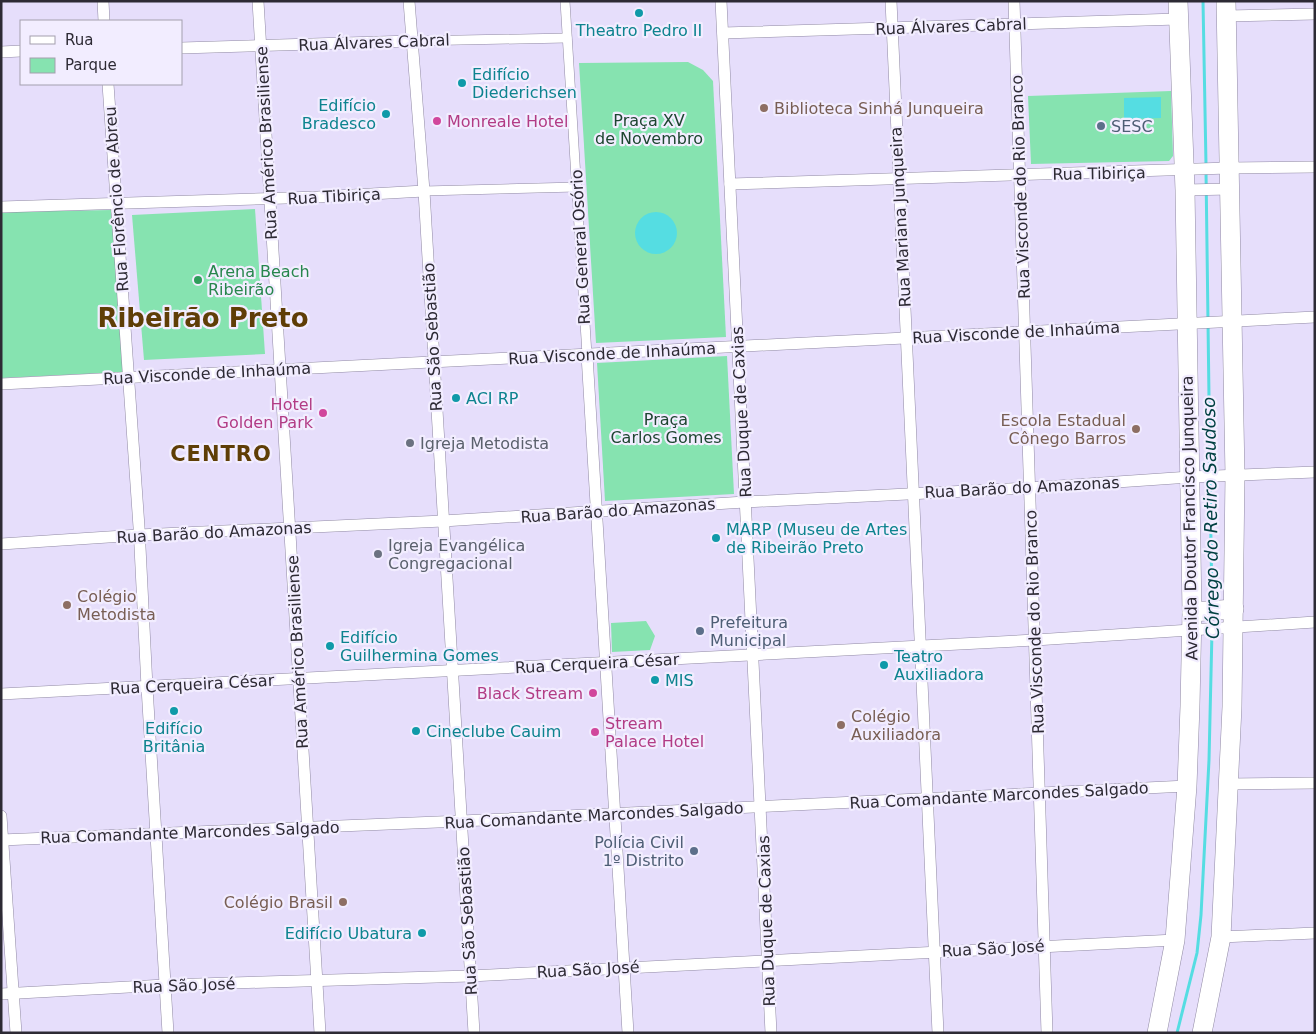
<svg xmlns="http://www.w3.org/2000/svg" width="1316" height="1034" viewBox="0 0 1316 1034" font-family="'DejaVu Sans',sans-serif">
<rect width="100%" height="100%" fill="#e6defb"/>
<!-- green -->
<g fill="#86e3b0">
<polygon points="688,62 703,70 713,81 726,337 596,343 579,63"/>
<polygon points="1171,91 1173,156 1169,161 1031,164 1028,96"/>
<polygon points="255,209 265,354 144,360 132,215"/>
<polygon points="112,210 125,372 1,378 1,212"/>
<polygon points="727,356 734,494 605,501 597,363"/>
<polygon points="646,621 655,636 650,650 612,652 611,623"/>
</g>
<!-- water -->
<g fill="#55dde2">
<polygon points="1161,97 1161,118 1124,119 1124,98"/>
<circle cx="656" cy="233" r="21"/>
</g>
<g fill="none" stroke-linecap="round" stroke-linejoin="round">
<!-- stream -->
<g stroke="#55dde2" stroke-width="3">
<polyline points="1203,1 1206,165"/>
<polyline points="1206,171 1210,473"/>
<polyline points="1210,479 1212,605"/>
<polyline points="1177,1033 1197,953 1201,915 1209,760 1212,631"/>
</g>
<defs>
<g id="pedestrian">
<polyline points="565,1 587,355"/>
<polyline points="412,41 567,38"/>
<polyline points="424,191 577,187"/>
</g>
<g id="minor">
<polyline points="103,1 104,21"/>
<polyline points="258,1 320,1033"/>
<polyline points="409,1 424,191 474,1033"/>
<polyline points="721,1 771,1033"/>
<polyline points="891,1 938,1033"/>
<polyline points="1014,1 1047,1033"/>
<polyline points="1227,16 1315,14"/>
<polyline points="723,33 1178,19"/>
<polyline points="181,48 412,41"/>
<polyline points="1,52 21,51"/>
<polyline points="108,84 139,527 147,687 168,1033"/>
<polyline points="730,184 1229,168 1315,167"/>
<polyline points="1185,190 1230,189"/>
<polyline points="1,207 318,197 424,191"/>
<polyline points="587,355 628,1033"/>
<polyline points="1,384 1315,317"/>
<polyline points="1,544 139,535 443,521 745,502 1029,488 1190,477 1315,472"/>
<polyline points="1,694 1035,640 1315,622"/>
<polyline points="1229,784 1315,783"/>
<polyline points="1,816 16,1033"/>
<polyline points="1,840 462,821 1187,786"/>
<polyline points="1221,937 1315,933"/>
<polyline points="1,994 165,985 470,976 1175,940"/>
</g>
<g id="primary">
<polyline points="1192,612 1234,609"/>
<polyline points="1157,1033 1175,940 1187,786 1190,706 1192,612 1185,190 1178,1"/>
<polyline points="1202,1033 1221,937 1232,707 1235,475 1226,1"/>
</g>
</defs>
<!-- pedestrian casing -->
<use href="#pedestrian" stroke="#918aa4" stroke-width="10"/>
<!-- minor casing -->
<use href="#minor" stroke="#918aa4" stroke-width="12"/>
<!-- primary casing -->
<use href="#primary" stroke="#918aa4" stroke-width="20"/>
<!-- pedestrian -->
<use href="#pedestrian" stroke="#fff" stroke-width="9"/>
<!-- minor -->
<use href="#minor" stroke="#fff" stroke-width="11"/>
<!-- primary -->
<use href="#primary" stroke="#fff" stroke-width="19"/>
</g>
<!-- markers -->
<g fill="#0f9aa8" stroke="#f2edff" stroke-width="2">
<circle cx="639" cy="13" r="5"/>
<circle cx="462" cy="83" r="5"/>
<circle cx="386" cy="114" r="5"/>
<circle cx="456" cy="398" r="5"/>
<circle cx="716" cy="538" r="5"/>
<circle cx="330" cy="646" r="5"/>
<circle cx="884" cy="665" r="5"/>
<circle cx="655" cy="680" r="5"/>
<circle cx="174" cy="711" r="5"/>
<circle cx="416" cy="731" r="5"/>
<circle cx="422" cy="933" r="5"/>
</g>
<g fill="#8d6e63" stroke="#f2edff" stroke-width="2">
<circle cx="764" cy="108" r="5"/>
<circle cx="1136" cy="429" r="5"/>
<circle cx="67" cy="605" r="5"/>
<circle cx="841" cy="725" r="5"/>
<circle cx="343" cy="902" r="5"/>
</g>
<g fill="#d1479c" stroke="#f2edff" stroke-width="2">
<circle cx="437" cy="121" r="5"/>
<circle cx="323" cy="413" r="5"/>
<circle cx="593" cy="693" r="5"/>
<circle cx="595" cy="732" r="5"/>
</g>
<g fill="#5c6f8a" stroke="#f2edff" stroke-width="2">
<circle cx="1101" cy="126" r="5"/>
<circle cx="700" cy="631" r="5"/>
<circle cx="694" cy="851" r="5"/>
</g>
<circle fill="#2e9e5b" stroke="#f2edff" stroke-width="2" cx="198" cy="280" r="5"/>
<g fill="#6b7280" stroke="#f2edff" stroke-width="2">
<circle cx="410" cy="443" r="5"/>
<circle cx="378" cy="554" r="5"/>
</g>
<g text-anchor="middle" stroke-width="4.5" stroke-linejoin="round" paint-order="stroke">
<!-- street labels -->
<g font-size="16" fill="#2d2a34" stroke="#f2edff">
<text transform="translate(951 26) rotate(-2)" y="6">Rua Álvares Cabral</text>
<text transform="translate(374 42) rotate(-2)" y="6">Rua Álvares Cabral</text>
<text transform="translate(266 143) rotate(-93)" y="6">Rua Américo Brasiliense</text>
<text transform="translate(1099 173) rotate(-1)" y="6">Rua Tibiriça</text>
<text transform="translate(1020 187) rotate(-92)" y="6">Rua Visconde do Rio Branco</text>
<text transform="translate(334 196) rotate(-3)" y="6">Rua Tibiriça</text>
<text transform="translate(116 199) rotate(-94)" y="6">Rua Florêncio de Abreu</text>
<text transform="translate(900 217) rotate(-93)" y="6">Rua Mariana Junqueira</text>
<text transform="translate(580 247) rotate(-93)" y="6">Rua General Osório</text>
<text transform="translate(1016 332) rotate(-3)" y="6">Rua Visconde de Inhaúma</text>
<text transform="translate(432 337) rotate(-93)" y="6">Rua São Sebastião</text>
<text transform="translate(612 353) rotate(-3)" y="6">Rua Visconde de Inhaúma</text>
<text transform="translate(207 373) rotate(-3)" y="6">Rua Visconde de Inhaúma</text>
<text transform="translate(741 412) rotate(-93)" y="6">Rua Duque de Caxias</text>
<text transform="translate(1022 487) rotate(-3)" y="6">Rua Barão do Amazonas</text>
<text transform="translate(618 510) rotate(-4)" y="6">Rua Barão do Amazonas</text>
<text transform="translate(1189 518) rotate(-91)" y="6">Avenida Doutor Francisco Junqueira</text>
<text transform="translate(214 532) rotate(-3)" y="6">Rua Barão do Amazonas</text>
<text transform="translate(1034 622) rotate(-92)" y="6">Rua Visconde do Rio Branco</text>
<text transform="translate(297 652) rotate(-93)" y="6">Rua Américo Brasiliense</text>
<text transform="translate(597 663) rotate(-3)" y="6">Rua Cerqueira César</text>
<text transform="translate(192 684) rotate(-3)" y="6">Rua Cerqueira César</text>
<text transform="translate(999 795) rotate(-3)" y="6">Rua Comandante Marcondes Salgado</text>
<text transform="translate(594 815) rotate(-3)" y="6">Rua Comandante Marcondes Salgado</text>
<text transform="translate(190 832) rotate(-2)" y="6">Rua Comandante Marcondes Salgado</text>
<text transform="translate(467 921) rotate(-93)" y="6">Rua São Sebastião</text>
<text transform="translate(766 921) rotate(-92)" y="6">Rua Duque de Caxias</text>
<text transform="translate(993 948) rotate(-3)" y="6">Rua São José</text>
<text transform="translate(588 969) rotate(-3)" y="6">Rua São José</text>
<text transform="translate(184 985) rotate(-2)" y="6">Rua São José</text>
</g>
<!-- culture labels -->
<g font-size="16" fill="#0d838f" stroke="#f2edff" text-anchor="start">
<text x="639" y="36" text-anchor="middle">Theatro Pedro II</text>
<text x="472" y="80">Edifício<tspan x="472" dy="18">Diederichsen</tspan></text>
<text x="376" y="111" text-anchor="end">Edifício<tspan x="376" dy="18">Bradesco</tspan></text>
<text x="466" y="404">ACI RP</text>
<text x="726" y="535">MARP (Museu de Artes<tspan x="726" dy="18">de Ribeirão Preto</tspan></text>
<text x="340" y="643">Edifício<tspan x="340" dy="18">Guilhermina Gomes</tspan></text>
<text x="894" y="662">Teatro<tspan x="894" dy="18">Auxiliadora</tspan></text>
<text x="665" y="686">MIS</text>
<text x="174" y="734" text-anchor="middle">Edifício<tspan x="174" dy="18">Britânia</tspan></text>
<text x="426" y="737">Cineclube Cauim</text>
<text x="412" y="939" text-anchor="end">Edifício Ubatura</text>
</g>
<!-- education labels -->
<g font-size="16" fill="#785e54" stroke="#f2edff" text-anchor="start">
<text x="774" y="114">Biblioteca Sinhá Junqueira</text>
<text x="1126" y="426" text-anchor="end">Escola Estadual<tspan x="1126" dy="18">Cônego Barros</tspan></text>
<text x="77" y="602">Colégio<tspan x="77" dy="18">Metodista</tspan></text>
<text x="851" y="722">Colégio<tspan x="851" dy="18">Auxiliadora</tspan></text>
<text x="333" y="908" text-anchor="end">Colégio Brasil</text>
</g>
<!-- park labels -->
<g font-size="16" fill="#1d4530" stroke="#f2edff">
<text x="649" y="126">Praça XV<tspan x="649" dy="18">de Novembro</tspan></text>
<text x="666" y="425">Praça<tspan x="666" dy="18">Carlos Gomes</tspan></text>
</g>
<!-- hotel labels -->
<g font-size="16" fill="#b23c85" stroke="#f2edff" text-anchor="start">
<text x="447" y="127">Monreale Hotel</text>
<text x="313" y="410" text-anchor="end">Hotel<tspan x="313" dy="18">Golden Park</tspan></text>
<text x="583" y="699" text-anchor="end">Black Stream</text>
<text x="605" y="729">Stream<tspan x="605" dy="18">Palace Hotel</tspan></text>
</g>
<!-- service labels -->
<g font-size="16" fill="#4e5e75" stroke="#f2edff" text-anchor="start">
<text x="1111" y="132">SESC</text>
<text x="710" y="628">Prefeitura<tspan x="710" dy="18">Municipal</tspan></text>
<text x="684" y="848" text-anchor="end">Polícia Civil<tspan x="684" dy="18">1º Distrito</tspan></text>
</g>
<!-- leisure labels -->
<g font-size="16" fill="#27864d" stroke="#f2edff" text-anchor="start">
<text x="208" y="277">Arena Beach<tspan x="208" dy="18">Ribeirão</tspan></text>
</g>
<!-- worship labels -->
<g font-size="16" fill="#5b616d" stroke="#f2edff" text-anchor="start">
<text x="420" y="449">Igreja Metodista</text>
<text x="388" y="551">Igreja Evangélica<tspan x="388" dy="18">Congregacional</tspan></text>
</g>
<!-- water labels -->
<g font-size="18" font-style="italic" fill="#004042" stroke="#f2edff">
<text transform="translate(1211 518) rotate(-91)" y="6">Córrego do Retiro Saudoso</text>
</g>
<!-- district labels -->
<g font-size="21" font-weight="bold" letter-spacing="1" fill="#5f3e06" stroke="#f2edff">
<text x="221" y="461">CENTRO</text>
</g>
<!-- town labels -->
<g font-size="26" font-weight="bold" fill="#5f3e06" stroke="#f2edff">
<text x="203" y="327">Ribeirão Preto</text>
</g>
</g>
<!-- border -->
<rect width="1316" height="1034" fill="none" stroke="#2d2a34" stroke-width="5"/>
<!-- legend -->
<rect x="20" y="20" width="162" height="65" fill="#f2edff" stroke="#a39fae"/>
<rect x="30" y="36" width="25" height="8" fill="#ffffff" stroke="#a39fae"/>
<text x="65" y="45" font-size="15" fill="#2d2a34">Rua</text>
<rect x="30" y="58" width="25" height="15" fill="#86e3b0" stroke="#a39fae"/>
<text x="65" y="70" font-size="15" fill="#2d2a34">Parque</text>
</svg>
